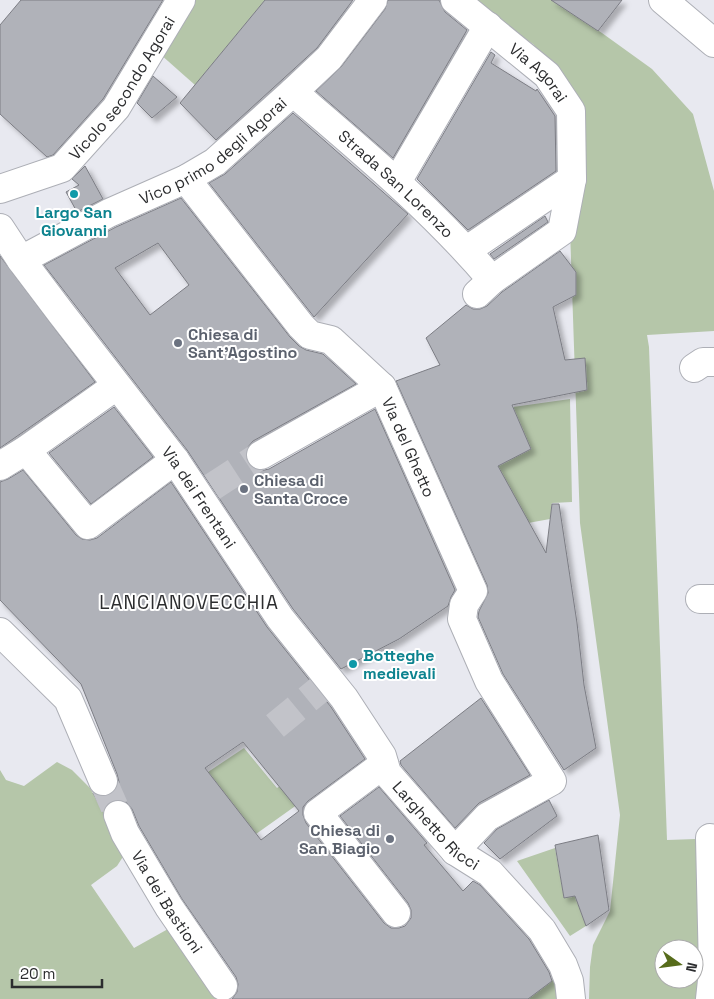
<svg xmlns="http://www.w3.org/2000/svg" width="714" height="999" viewBox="0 0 714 999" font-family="'Space Grotesk',sans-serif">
<defs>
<filter id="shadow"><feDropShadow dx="4.5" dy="4.5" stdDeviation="2.5" flood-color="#0004"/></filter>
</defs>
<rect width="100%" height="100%" fill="#e8e9f0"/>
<!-- green -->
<g fill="#b5c6a9" fill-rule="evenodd">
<polygon points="191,0 265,0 195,85 160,54"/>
<path d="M467 0H551L602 33 652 69 693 114 714 191V331L647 335 649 347 667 840 696 839 701 984 698 999H589L590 967 593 945 610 911 620 815 580 523 565 82 533 44ZM664 949H694V979H664Z"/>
<polygon points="570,399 572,502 552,503 550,519 528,523 498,466 531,449 513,407"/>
<polygon points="244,748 277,788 289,779 308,797 256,834 208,772"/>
<polygon points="57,762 72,770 90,788 126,852 117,866 91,885 134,948 168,929 218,999 0,999 0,770 6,780 24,786"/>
<polygon points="555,848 564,898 575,895 586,926 570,936 517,861"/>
<polygon points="558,976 558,999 528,999"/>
</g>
<!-- building -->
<g fill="#b0b2b9" stroke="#7c7d84" fill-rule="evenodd" filter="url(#shadow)">
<polygon points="21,0 163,0 103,99 53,155 47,157 0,114 0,25"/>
<polygon points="265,0 353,0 317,48 216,140 180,103"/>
<polygon points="388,0 439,0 445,12 467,30 393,158 316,91 341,67 385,9"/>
<polygon points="551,0 622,0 598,31"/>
<polygon points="491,52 495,55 491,63 536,91 537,89 555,116 556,171 468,230 417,179"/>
<polygon points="153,76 177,97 152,118 137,103"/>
<polygon points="293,113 408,214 314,317 209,183 225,174"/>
<polygon points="85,166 103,199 77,212 66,192 79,185 72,179"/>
<path d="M181 198 290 337 299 346 306 350 323 354 356 384 253 441 248 447 245 454 248 463 253 469 260 471 269 469 375 409 455 590 451 597 448 606 399 639 341 669 293 609 187 450 44 265 116 227ZM158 243 189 285 150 315 115 268Z"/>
<polygon points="545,216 548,222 494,259 490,254"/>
<polygon points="560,251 576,272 576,295 553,307 565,360 585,358 587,390 512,405 531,449 498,466 546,553 552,504 559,504 577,623 584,685 596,748 564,770 503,674 478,617 479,611 488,593 487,585 396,381 440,365 426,338 466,305 473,309 480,309 487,306 502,292"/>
<polygon points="0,256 95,382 0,448"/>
<polygon points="114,407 153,457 91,504 49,453"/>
<path d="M23 470 76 535 82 539 90 540 97 538 171 482 267 627 331 707 365 759 308 801 303 807V815L306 823 384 923 391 928H399L405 926 411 918V910L408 903 340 816 379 787 427 843 424 845 463 891 473 881 480 885 529 939 549 972 552 981 528 999H232L237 992 238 984 236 977 182 899 139 826 132 809 127 803 120 800 112 801 106 805 103 811 93 793 102 797 110 795 116 790 119 782 117 774 81 684 0 600V482L8 479ZM243 742 299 811 261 840 205 768Z"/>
<polygon points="481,698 530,775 479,803 455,828 401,765 400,761"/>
<polygon points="549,800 557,816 500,859 484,843 497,829"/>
<polygon points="598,835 609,910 586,926 575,896 564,898 555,845"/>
</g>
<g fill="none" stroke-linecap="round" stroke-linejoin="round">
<!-- minor-tunnel -->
<g stroke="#c2c3c9" stroke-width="28" stroke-dasharray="28 14" stroke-linecap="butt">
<polyline points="212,487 261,455"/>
<polyline points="275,726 331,680"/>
<polyline points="103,781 118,815"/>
</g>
<defs>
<g id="minor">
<path id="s1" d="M455 0 547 75 571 111 572 179 562 231 492 280 477 294"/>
<polyline points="663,0 714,43"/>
<path id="s2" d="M293 92C363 152 433 210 492 280"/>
<path id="s3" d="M186 179 301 326 310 335 331 340 382 387 473 591 464 605 462 619 489 681 552 781 487 817 455 851"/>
<polyline points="397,182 488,26"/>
<path id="s4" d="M0 189 62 168 116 108 181 0"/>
<path id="s5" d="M0 228 21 260 61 313 175 460 280 618 344 698 382 756 387 773 455 851 490 873 542 930 563 965 569 981 571 999"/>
<polyline points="467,250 572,179"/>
<path id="s6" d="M21 260 109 213 186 179 215 162 293 92 329 58 373 0"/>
<polyline points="694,368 703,362 714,362"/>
<polyline points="26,450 88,525 175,460"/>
<polyline points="261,455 382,387"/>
<polyline points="0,466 26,450 116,386"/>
<polyline points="700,599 714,599"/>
<polyline points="0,632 68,699 103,781"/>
<polyline points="384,764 318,813 396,913"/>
<path id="s7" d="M118 815 125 833 169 907 223 986"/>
<polyline points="710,999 713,971 710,838"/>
</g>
</defs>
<!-- minor casing -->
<use href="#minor" stroke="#adafb6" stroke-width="30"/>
<!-- minor -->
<use href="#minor" stroke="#fff" stroke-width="28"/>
</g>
<!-- markers -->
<g fill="#0f9aa8" stroke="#fff" stroke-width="2">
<circle cx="74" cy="194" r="5"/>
<circle cx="353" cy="664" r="5"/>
</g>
<g fill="#6b7280" stroke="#fff" stroke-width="2">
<circle cx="178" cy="343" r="5"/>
<circle cx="244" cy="489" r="5"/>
<circle cx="390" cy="839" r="5"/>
</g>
<g text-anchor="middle" stroke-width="4" stroke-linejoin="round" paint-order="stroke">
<!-- street labels -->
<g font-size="16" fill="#2c2d2f" stroke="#fff">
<text dy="6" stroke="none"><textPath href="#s1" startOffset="111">Via Agorai</textPath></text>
<text dy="6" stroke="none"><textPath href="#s4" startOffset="166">Vicolo secondo Agorai</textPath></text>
<text dy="6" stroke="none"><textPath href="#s6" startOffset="222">Vico primo degli Agorai</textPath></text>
<text dy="6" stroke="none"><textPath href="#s2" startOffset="138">Strada San Lorenzo</textPath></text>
<text dy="6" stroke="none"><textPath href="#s3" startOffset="356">Via del Ghetto</textPath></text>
<text dy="6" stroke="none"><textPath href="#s5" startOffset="335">Via dei Frentani</textPath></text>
<text dy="6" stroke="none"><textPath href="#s5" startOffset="742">Larghetto Ricci</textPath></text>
<text dy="6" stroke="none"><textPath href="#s7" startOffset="100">Via dei Bastioni</textPath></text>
</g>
<!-- culture labels -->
<g font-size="16" font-weight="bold" fill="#0d838f" stroke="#fff">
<text x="74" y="218">Largo San<tspan x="74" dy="18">Giovanni</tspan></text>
<text x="363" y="661" text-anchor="start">Botteghe<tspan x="363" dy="18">medievali</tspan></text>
</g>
<!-- worship labels -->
<g font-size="16" font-weight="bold" fill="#5b616d" stroke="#fff" text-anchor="start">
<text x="188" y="340">Chiesa di<tspan x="188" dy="18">Sant'Agostino</tspan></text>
<text x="254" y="486">Chiesa di<tspan x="254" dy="18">Santa Croce</tspan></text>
<text x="380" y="836" text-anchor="end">Chiesa di<tspan x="380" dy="18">San Biagio</tspan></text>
</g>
<!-- quarter labels -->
<g font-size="19" letter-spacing="1" fill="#2c2d2f" stroke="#fff">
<text x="189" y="609">LANCIANOVECCHIA</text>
</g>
</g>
<!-- north arrow -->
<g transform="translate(679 964) rotate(104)"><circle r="24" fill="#ffffff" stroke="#ababac"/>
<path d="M0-4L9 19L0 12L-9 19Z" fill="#576c1b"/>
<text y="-8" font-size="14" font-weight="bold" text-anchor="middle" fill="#2c2d2f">N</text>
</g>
<!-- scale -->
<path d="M12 979v8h90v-8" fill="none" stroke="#2c2d2f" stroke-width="2.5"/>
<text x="20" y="979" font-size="15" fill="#2c2d2f" stroke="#ffffff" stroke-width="4" paint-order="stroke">20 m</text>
</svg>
